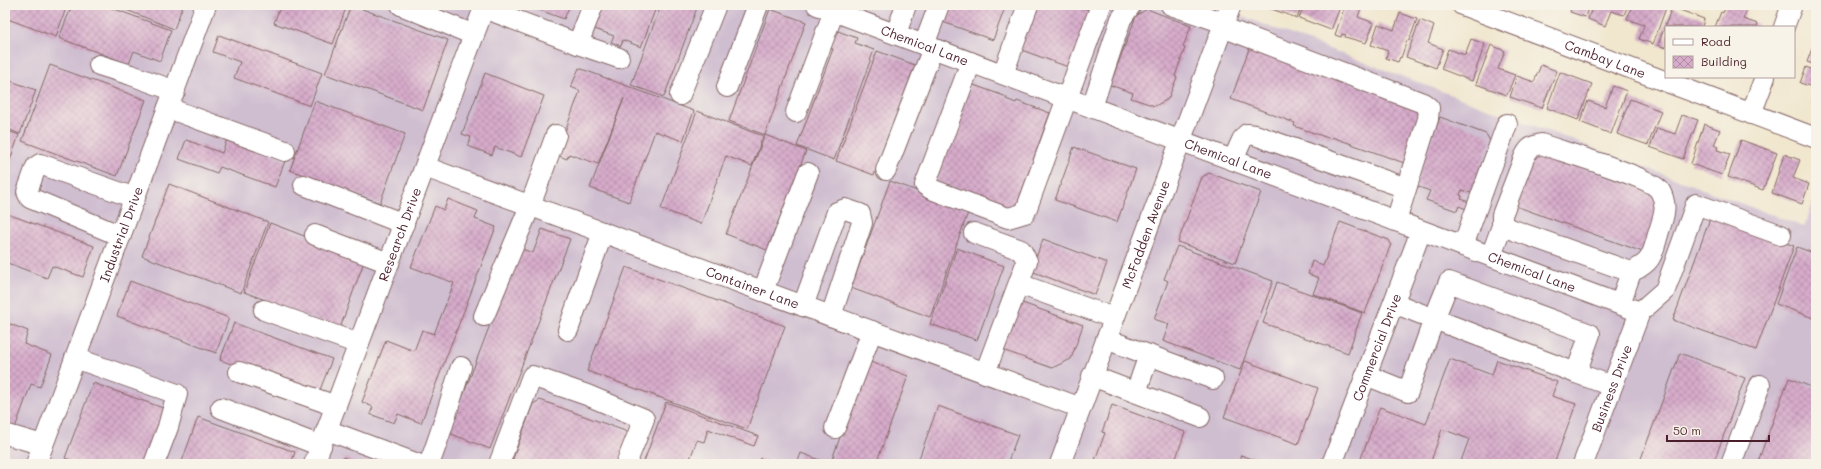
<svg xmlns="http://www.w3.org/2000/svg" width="1821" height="469" viewBox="0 0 1821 469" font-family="Mali,sans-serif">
<defs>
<pattern id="building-cross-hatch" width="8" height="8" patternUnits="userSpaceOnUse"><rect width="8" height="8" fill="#d7accb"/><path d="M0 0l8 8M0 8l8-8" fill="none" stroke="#b08ba5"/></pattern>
</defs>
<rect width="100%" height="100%" fill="#f7f3e8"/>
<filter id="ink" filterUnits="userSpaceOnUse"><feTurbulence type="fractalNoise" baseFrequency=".025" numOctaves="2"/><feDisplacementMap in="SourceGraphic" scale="8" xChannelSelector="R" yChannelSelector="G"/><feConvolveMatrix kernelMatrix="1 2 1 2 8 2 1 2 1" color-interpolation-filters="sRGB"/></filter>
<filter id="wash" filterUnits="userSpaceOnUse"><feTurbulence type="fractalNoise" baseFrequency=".012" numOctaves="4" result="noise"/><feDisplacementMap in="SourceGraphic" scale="16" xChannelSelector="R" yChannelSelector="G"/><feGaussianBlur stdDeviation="0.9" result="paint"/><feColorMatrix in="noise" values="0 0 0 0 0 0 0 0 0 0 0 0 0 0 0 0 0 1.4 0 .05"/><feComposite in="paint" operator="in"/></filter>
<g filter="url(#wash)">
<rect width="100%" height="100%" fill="#f1e7cf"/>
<!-- industrial -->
<polygon fill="#cfbdd0" points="5,5 1212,5 1804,227 1816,195 1816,464 16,464 5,460"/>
<g id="blocks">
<!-- building -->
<g fill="url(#building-cross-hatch)">
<polygon points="5,5 67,5 56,37 5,18"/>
<polygon points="72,5 104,5 171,30 160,61 134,51 129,64 59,38"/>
<polygon points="114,5 183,5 174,29"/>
<polygon points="275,5 347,5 333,44 274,23 280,7"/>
<polygon points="351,5 448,40 423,110 325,74"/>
<polygon points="526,5 570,5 564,19"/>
<polygon points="600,5 657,5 641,47 623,40 621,46 611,42 614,36 592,28"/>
<polygon points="661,5 698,5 664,97 631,85"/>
<polygon points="945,5 1006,5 993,40 940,21"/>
<polygon points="1032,5 1075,5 1092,11 1071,68 1016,48"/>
<polygon points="1266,5 1302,5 1297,18 1266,7"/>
<polygon points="1304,5 1341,5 1331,30 1299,18"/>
<polygon points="1345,5 1362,5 1358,17 1374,23 1366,43 1345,37 1346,35 1342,34 1341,37 1335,35"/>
<polygon points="1572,5 1589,5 1585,17 1570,12"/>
<polygon points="1593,5 1628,5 1624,15 1611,11 1605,26 1588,19"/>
<polygon points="1632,5 1646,5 1655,8 1656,5 1667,5 1653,44 1639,39 1644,25 1627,19"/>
<polygon points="1726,5 1748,7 1743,19 1758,24 1757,27 1715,27 1721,12 1723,13"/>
<polygon points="1672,7 1704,19 1702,27 1666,27 1666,48 1658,45"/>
<polygon points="770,9 806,22 765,135 729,121"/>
<polygon points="1147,9 1191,26 1183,47 1185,48 1175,76 1177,77 1168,99 1155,106 1131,98 1133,93 1110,85 1136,16"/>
<polygon points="1400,13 1417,19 1409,41 1407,40 1401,58 1400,57 1398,62 1386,58 1388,51 1371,45 1378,24 1394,30"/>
<polygon points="1420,20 1434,26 1428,43 1443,49 1436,68 1406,57"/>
<polygon points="835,30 857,38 855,43 874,50 834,160 797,146 833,49 828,48"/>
<polygon points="219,35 322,73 310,106 234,78 240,62 213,52"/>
<polygon points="1471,39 1485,44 1472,81 1441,69 1448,49 1465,55"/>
<polygon points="1491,45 1505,51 1498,69 1515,75 1507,95 1476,84"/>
<polygon points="1250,46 1416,107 1423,119 1407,164 1332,137 1331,139 1294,126 1295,123 1231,99"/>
<polygon points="1813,46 1816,47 1816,65 1807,62"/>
<polygon points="877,51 915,65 874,175 836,161"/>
<polygon points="50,65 146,100 117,176 22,141"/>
<polygon points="1541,65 1557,71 1542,108 1510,97 1517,76 1534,82"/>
<polygon points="1806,67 1816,71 1816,88 1800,83"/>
<polygon points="579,68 694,111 683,141 655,131 629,202 590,188 624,98 598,164 569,154 567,159 552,153 560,145 580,91 571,87"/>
<polygon points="1560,72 1592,84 1578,120 1547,108"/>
<polygon points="485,73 544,96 521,157 495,147 492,155 468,146 471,137 462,134"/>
<polygon points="5,79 36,90 20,134 5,128"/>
<polygon points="971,84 1007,97 1006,99 1016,103 1017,101 1050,113 1015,210 936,181"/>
<polygon points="1613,86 1627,91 1611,134 1580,122 1588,101 1605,107"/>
<polygon points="1816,94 1816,106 1812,104"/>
<polygon points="1630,99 1661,111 1648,145 1617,134"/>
<polygon points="315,101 405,134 380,203 290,170"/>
<polygon points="697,111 763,136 752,166 726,156 701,224 661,209"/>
<polygon points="1682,115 1698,120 1683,159 1650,147 1657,128 1675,134"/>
<polygon points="1440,117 1486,134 1490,141 1471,193 1462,190 1460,195 1462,196 1461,199 1469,202 1466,209 1459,206 1457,211 1426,200 1430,191 1416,186"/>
<polygon points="1704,124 1720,130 1714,145 1718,147 1717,150 1730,154 1722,175 1691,164"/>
<polygon points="5,130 19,135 5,174"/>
<polygon points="765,135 806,151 767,250 726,234"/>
<polygon points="227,139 285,161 275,187 220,167 217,173 179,159 186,140 222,153"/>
<polygon points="1741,140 1777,153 1763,190 1728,177"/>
<polygon points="1074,147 1136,169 1117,222 1055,200"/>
<polygon points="1539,152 1654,194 1660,206 1643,252 1510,204 1527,157"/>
<polygon points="1784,154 1800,160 1793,178 1809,184 1802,204 1772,193"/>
<polygon points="1209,173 1261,192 1235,263 1178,242 1202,177"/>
<polygon points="890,181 969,210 930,317 851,288"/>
<polygon points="169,184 268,222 241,293 142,256"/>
<polygon points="448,199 478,211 475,219 496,227 421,423 398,414 394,423 370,414 373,407 362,402 386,340 414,351 422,330 434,334 454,283 411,267 435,206 444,210"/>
<polygon points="5,213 94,246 83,277 52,266 47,278 5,262"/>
<polygon points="1711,216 1794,246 1756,350 1673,320"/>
<polygon points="1340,222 1389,240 1391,244 1365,313 1313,294 1319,278 1308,274 1312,261 1323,266"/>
<polygon points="270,223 365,259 340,328 244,292"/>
<polygon points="542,229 570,239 490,449 449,433 519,248 533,253"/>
<polygon points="1043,239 1107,263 1095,295 1031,271"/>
<polygon points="1177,246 1273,281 1240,370 1163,341 1169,324 1154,319 1168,281 1164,279"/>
<polygon points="1797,247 1816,254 1816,319 1776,304"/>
<polygon points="957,248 1004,266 977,340 930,324"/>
<polygon points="626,267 785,326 747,429 587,371"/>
<polygon points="130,281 229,318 216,353 117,316"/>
<polygon points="1277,282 1362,313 1348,353 1263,323"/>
<polygon points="1017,301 1083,325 1071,359 1052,368 1000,349"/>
<polygon points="5,322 28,331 24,344 52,355 40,387 31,384 15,428 5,424"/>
<polygon points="234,323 332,359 318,395 220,360"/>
<polygon points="1680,353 1745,378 1713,464 1639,464"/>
<polygon points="1450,359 1492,375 1497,360 1557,382 1552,396 1576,404 1554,464 1460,464 1469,439 1442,429 1430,464 1368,464 1360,461 1380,407 1426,424"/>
<polygon points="868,361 908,376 876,464 837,464 831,462"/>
<polygon points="1245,361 1318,388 1298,444 1224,417"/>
<polygon points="1789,378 1816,389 1816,464 1757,464"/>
<polygon points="93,383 166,409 145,464 72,464 73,461 65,458"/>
<polygon points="540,400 628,432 617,464 511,464 533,404"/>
<polygon points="666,402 758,436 754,446 708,429 704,442 697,440 688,464 643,464"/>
<polygon points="1112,405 1185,432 1174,464 1105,464 1095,460 1105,433 1102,432"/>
<polygon points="938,406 1018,435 1007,464 917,464"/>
<polygon points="198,417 295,452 291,464 181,464"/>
<polygon points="801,453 830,464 797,464"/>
<polygon points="1241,455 1266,464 1238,464"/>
<polygon points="343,457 360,464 341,464"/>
<polygon points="760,458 776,464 758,464"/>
</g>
</g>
</g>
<g filter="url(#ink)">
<use href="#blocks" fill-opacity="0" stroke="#846564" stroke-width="1"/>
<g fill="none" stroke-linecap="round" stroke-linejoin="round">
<defs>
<g id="minor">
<polyline points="401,5 474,35"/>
<path id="s1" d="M817 5 1640 312"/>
<polyline points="1171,5 1224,23"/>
<path id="s2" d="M1462 5 1816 138"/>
<polyline points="484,8 578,44 593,5"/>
<polyline points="1222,27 1423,103 1429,108 1428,119 1396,221"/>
<polyline points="1784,27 1792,5"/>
<polyline points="896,34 906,5"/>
<polyline points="578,44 619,58"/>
<polyline points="924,45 939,5"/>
<polyline points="971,62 925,185 931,189 1008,218 1025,213 1101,5"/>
<polyline points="99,65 131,75 175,91"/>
<polyline points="1003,74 1028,5"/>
<polyline points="727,87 758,5"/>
<polyline points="680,95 716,5"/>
<polyline points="1092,107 1121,19 1131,5"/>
<polyline points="168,108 285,151"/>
<polyline points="796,112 834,11"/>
<polyline points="1751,114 1765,77"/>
<polyline points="1233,160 1242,140 1247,134 1255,135 1406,188"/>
<path id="s3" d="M425 167 1081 408"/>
<polyline points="886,170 933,48"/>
<polyline points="304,185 404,224"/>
<path d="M1502 226V215L1524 158C1528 149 1531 146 1541 144 1560 151 1652 177 1660 191 1668 205 1664 216 1659 231 1652 254 1654 261 1631 272"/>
<polyline points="974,233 1021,250 1027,261 985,373"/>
<polyline points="315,235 389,263"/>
<polyline points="121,236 30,198 27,192 36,167 40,164 135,198"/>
<polyline points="1463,246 1507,124"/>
<polyline points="1491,256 1502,226 1631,272 1620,304"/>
<polygon points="1449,282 1590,334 1576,373 1434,319"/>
<polyline points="1019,284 1114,318"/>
<polyline points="763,291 808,173"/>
<polyline points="803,306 837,212 845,209 860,214 862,223 831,316"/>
<polyline points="264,310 359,344"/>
<polyline points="484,316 530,206 556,135"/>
<polyline points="568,330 603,232"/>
<polyline points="1106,339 1213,379"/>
<polyline points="75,358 177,394 168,427 154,464"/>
<polyline points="239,372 336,406"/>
<polyline points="1576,373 1612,386"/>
<polyline points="1366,375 1408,392 1434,319 1394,303"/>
<polyline points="1092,376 1200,417"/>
<polyline points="1136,392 1149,355"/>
<polyline points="221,408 321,446"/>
<polyline points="835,428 872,331"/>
<polyline points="327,430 418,464"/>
<polyline points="5,434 43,445"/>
<path id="s4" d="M36 464 206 5"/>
<path id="s5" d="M314 464 485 5"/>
<path d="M429 464C442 432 450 400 461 367"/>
<polyline points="499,464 532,376 587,395 644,419 626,464"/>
<path id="s6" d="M1060 464 1231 5"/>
<path id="s7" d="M1332 464 1421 231"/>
<path id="s8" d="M1583 464 1640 312 1665 290 1696 204 1781 235"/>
<polyline points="1731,464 1760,385"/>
</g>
</defs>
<!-- minor casing -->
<use href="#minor" stroke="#846564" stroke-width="22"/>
<!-- minor -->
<use href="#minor" stroke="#fff" stroke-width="20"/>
</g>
</g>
<g text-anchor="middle" stroke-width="3.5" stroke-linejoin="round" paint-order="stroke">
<!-- street labels -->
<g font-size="13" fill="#4a1f2b" stroke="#f7f3e8">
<text dy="5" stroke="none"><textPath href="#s1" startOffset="115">Chemical Lane</textPath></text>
<text dy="5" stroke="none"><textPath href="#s2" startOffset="153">Cambay Lane</textPath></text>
<text dy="5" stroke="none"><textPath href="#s1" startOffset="439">Chemical Lane</textPath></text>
<text dy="5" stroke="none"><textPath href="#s4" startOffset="245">Industrial Drive</textPath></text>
<text dy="5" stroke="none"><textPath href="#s6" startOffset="245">McFadden Avenue</textPath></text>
<text dy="5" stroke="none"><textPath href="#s5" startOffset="245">Research Drive</textPath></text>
<text dy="5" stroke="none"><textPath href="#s1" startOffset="763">Chemical Lane</textPath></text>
<text dy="5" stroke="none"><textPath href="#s3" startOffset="349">Container Lane</textPath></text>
<text dy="5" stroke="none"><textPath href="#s7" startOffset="125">Commercial Drive</textPath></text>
<text dy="5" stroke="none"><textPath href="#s8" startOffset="81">Business Drive</textPath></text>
</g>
</g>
<!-- margin -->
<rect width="1821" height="469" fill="none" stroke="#f7f3e8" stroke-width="20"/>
<!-- legend -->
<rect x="1665" y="26" width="130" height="52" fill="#f7f3e8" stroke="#b29e9c"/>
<rect x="1673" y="39" width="20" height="6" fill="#ffffff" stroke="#b29e9c"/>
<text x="1701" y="46" font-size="12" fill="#4a1f2b">Road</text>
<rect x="1673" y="56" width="20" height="12" fill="url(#building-cross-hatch)" stroke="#b29e9c"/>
<text x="1701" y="66" font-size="12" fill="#4a1f2b">Building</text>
<!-- scale -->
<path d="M1667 435v6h102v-6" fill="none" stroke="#4a1f2b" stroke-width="2"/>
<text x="1673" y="435" font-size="12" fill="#4a1f2b" stroke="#f7f3e8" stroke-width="3" paint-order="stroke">50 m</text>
</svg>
